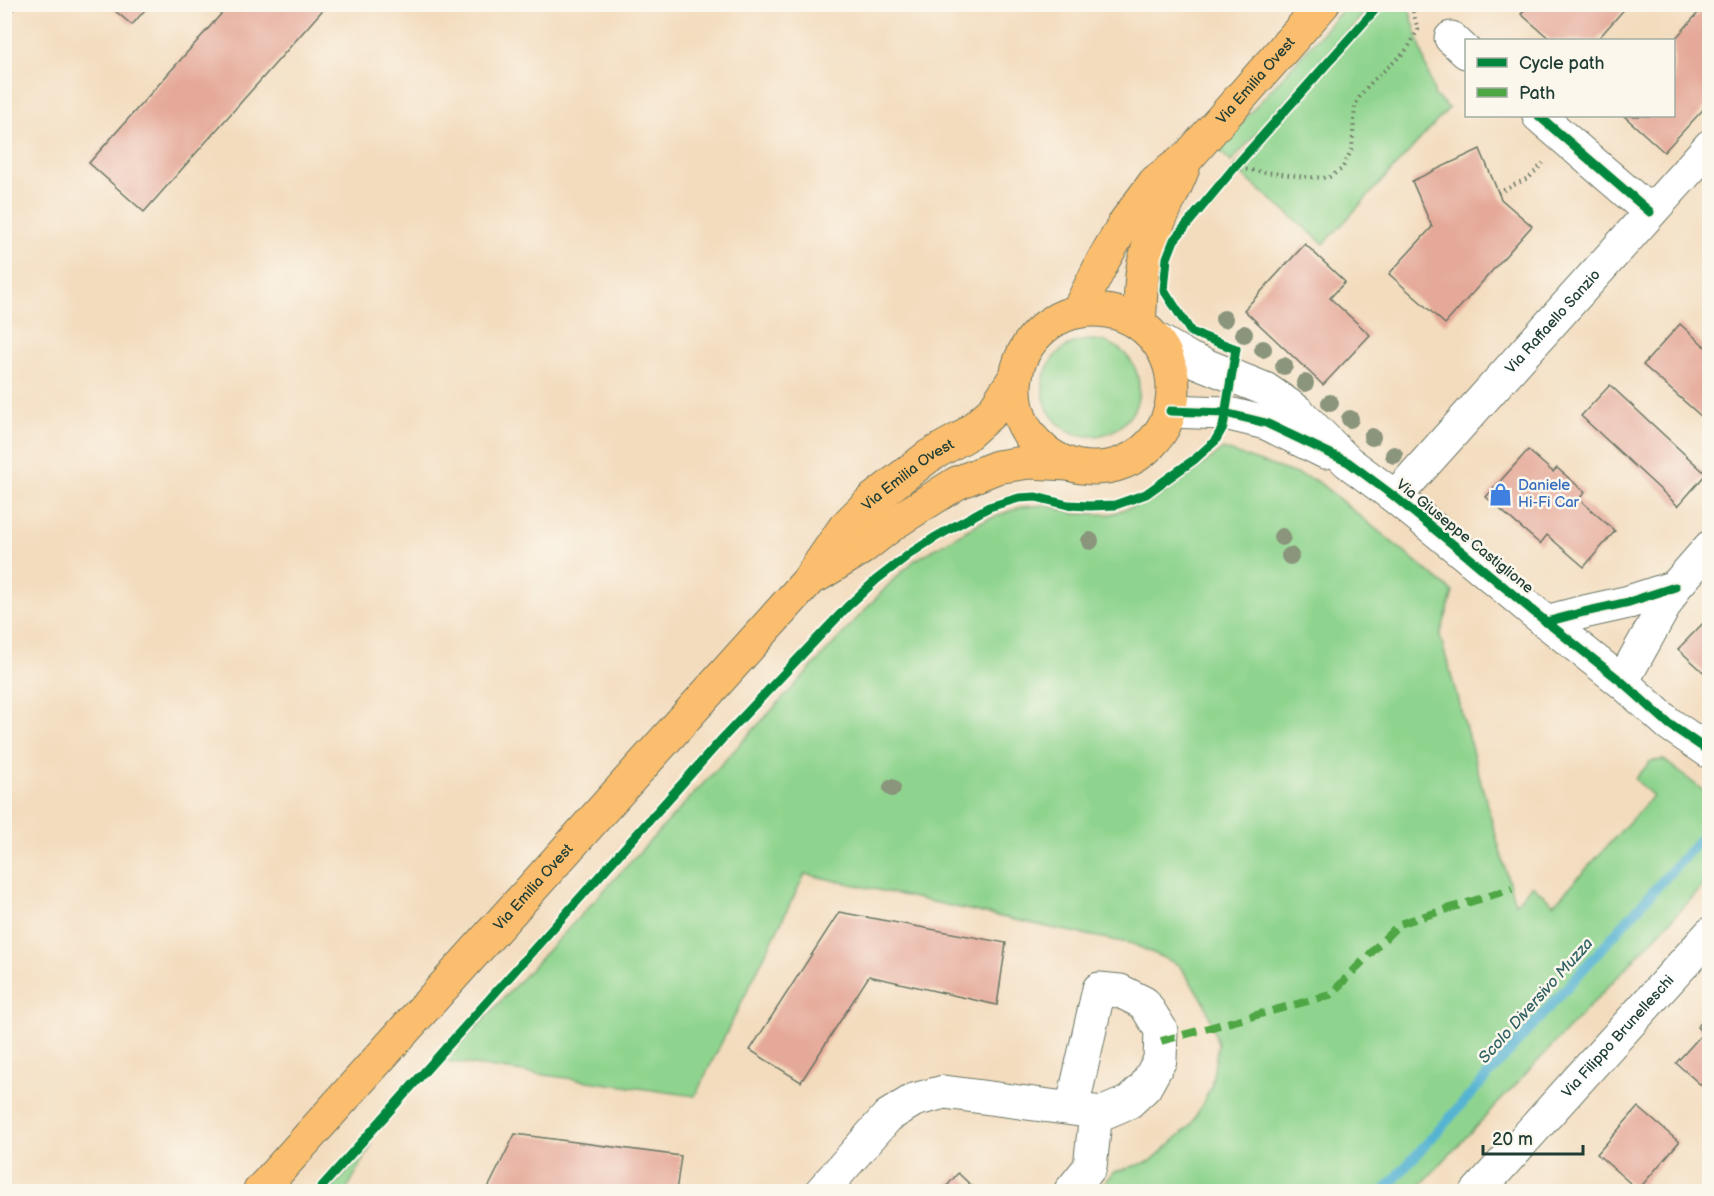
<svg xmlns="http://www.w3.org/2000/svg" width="1714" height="1196" viewBox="0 0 1714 1196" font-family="'Balsamiq Sans',sans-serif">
<rect width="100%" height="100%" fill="#fbf7ec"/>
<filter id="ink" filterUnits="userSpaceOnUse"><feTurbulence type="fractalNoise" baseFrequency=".0167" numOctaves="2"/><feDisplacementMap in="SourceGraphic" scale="12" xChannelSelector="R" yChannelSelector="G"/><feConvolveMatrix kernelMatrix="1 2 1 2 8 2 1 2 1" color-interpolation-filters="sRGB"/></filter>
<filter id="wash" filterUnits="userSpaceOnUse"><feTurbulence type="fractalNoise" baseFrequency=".008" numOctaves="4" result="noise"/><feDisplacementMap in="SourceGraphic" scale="24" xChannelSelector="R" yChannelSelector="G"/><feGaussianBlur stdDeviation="1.35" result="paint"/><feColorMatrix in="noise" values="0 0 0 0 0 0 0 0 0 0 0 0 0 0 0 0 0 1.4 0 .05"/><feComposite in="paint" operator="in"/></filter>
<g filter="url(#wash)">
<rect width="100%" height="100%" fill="#f3dcbe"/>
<!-- green -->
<g fill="#8fd48e" stroke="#578861" stroke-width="1.5">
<polygon points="1347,5 1372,5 1231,162 1218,149"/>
<polygon points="1380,5 1408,5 1435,96 1449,108 1324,244 1234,168"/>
<circle cx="1091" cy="388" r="48"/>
<polygon points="1223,449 1317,481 1453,592 1440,636 1515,904 1532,885 1554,904 1653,796 1635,779 1651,761 1664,760 1709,795 1709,880 1415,1191 1098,1191 1114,1172 1151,1161 1191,1125 1211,1087 1218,1044 1205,1003 1179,965 1133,944 1047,927 805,874 695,1096 445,1061 892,581 915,560 983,521 1021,507 1046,505 1076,514 1111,514 1156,498 1195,471"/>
<polygon points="372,1144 346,1191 330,1191"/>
</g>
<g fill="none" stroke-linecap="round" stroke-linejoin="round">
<!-- stream -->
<g stroke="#54b3d3" stroke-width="10">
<polyline points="4,1188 7,1192"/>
<polyline points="1383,1192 1710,828"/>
</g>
</g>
<g id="blocks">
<!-- building -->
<g fill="#e5a999">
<polygon points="107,4 150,4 132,25"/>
<polygon points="230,4 328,4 144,212 89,163"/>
<polygon points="1530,4 1629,4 1597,40 1551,40 1521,14"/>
<polygon points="1706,4 1710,4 1710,102 1664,152 1624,116 1674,116 1674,40"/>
<polygon points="1480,149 1501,199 1532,226 1445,324 1389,274 1432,227 1412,181"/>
<polygon points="1305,244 1345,282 1330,298 1370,335 1323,385 1244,310"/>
<polygon points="1680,324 1710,351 1710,424 1643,365"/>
<polygon points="1610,385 1706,474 1678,506 1581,416"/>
<polygon points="1528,450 1553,472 1557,468 1585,492 1579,499 1615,531 1584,567 1547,535 1540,544 1486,497"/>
<polygon points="1710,616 1710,678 1678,649"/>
<polygon points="839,912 1006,943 997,1005 869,976 801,1082 750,1050"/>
<polygon points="1710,1014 1710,1093 1676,1063 1703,1033 1697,1027"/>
<polygon points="1638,1107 1679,1142 1638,1190 1597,1154"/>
<polygon points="515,1134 681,1156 676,1192 560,1192 547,1190 546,1192 486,1192"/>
<polygon points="958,1173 978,1192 942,1192"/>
</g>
</g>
</g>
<g filter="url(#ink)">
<use href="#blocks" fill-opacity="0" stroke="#697564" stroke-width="1.5"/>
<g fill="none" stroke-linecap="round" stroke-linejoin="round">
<defs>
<g id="minor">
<polyline points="1451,38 1466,52"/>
<polyline points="1539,116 1650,212"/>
<polyline points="1156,339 1190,359 1265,389 1297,411 1348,462 1395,497 1466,555 1534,612 1622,682 1669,724 1710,752"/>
<polyline points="1170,411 1225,413 1266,423 1325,452"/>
<path id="s1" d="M1395 497 1710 146"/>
<polyline points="1546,622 1584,612 1629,602 1675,587"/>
<polyline points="1622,682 1675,587 1710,547"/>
<polyline points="821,1192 888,1116 914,1100 944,1092 1103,1113 1129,1102 1145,1087 1160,1060 1161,1030 1144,1003 1120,991 1099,989 1072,1109"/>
<polyline points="1070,1192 1090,1167 1096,1113"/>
<path id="s2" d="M1477 1192 1710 934"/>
</g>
<g id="major">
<circle cx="1094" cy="389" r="79"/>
<path id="s3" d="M1078 311 1104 259 1126 221 1155 182 1188 157 1323 4"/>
<path d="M1139 323C1141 305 1140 285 1143 268 1150 232 1170 202 1183 168"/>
<polyline points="818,575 862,548 894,523 957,483 997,467 1029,462 1068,464"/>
<path id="s4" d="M259 1192 807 582 845 527 872 500 929 456 965 436 993 411 1016 376"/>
</g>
</defs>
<!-- minor casing -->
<use href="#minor" stroke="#697564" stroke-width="35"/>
<!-- major casing -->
<use href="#major" stroke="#697564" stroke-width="35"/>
<!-- path -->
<g stroke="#697564" stroke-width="4" stroke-dasharray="1.5 4.5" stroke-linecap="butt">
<polyline points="4,18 17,4"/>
<path d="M1234 168 1305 177 1328 178 1342 169 1352 149 1355 106C1365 82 1389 69 1406 50 1411 44 1414 36 1418 30L1411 4"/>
<polyline points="1498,193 1530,177 1543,163"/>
</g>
<!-- minor -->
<use href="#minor" stroke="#fff" stroke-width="33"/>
<!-- major -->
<use href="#major" stroke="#fbbe6e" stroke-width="33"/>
<!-- quiet -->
<polyline stroke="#4fa644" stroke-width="8" stroke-dasharray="15 8" stroke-linecap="butt" points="1161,1041 1330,995 1399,924 1512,889"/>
<defs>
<g id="cycleway">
<polyline points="1539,116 1650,212"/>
<polyline points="1170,411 1225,413 1266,423 1348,462 1395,497 1466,555 1534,612 1622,682 1669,724 1710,752"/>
<polyline points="1546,622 1584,612 1629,602 1675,587"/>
<polyline points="317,1192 722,739 848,606 876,580 911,553 934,538 989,507 1019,498 1036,497 1068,505 1090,506 1115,505 1146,494 1195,459 1215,441 1223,427 1236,349 1191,332 1164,290 1167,258 1174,240 1234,168 1380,4"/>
</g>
</defs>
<!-- cycleway casing -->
<use href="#cycleway" stroke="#fbf7ec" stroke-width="13"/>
<!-- cycleway -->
<use href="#cycleway" stroke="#00873e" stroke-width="9"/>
</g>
<!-- trees -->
<g fill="#8a957c">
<circle cx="1224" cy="319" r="9"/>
<circle cx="1244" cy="334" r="9"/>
<circle cx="1263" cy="349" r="9"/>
<circle cx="1284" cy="366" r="9"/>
<circle cx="1305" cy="383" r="9"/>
<circle cx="1330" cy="403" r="9"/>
<circle cx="1350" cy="419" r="9"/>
<circle cx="1372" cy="437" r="9"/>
<circle cx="1394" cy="455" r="9"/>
<circle cx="1282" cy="537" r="9"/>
<circle cx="1090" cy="541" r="9"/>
<circle cx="1290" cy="556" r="9"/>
<circle cx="892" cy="788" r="9"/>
</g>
</g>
<!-- icons -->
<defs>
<symbol id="shop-bare" viewBox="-9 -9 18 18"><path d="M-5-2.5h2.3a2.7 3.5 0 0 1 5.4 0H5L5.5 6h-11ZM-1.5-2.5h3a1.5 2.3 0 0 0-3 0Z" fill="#3f7fe0" stroke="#fbf7ec" stroke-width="2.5" paint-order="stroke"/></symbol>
</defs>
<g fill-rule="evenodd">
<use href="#shop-bare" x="1484" y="478" width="33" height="33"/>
</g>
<g text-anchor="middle" stroke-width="5" stroke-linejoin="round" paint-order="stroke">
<!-- street labels -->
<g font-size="15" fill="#1f3d34" stroke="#fbf7ec">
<text dy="5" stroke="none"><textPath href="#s3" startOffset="294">Via Emilia Ovest</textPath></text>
<text dy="5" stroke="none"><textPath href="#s1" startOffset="236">Via Raffaello Sanzio</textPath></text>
<text dy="5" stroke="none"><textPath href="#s4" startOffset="969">Via Emilia Ovest</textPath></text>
<text transform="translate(1465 536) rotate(39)" y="5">Via Giuseppe Castiglione</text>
<text dy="5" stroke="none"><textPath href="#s4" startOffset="410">Via Emilia Ovest</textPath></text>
<text dy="5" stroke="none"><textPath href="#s2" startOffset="210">Via Filippo Brunelleschi</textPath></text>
</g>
<!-- shop labels -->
<g font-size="15" fill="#366cbe" stroke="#fbf7ec" text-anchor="start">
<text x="1518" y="490">Daniele<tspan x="1518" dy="17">Hi-Fi Car</tspan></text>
</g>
<!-- water labels -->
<g font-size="16" font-style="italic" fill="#2f6064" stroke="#fbf7ec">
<text transform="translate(1535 1000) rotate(-48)" y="6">Scolo Diversivo Muzza</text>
</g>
</g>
<!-- margin -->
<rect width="1714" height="1196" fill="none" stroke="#fbf7ec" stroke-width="24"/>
<!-- legend -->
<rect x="1465" y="39" width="210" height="78" fill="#fbf7ec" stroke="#a3ada2" stroke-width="1.5"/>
<rect x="1477" y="58" width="30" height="9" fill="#00873e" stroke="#a3ada2" stroke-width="1.5"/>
<text x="1519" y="69" font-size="18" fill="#1f3d34">Cycle path</text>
<rect x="1477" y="88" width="30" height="9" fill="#4fa644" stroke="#a3ada2" stroke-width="1.5"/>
<text x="1519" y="99" font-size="18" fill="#1f3d34">Path</text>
<!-- scale -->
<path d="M1483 1145v9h100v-9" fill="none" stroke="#1f3d34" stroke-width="3"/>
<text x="1492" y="1145" font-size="18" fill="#1f3d34" stroke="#fbf7ec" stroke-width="4.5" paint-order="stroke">20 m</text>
</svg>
